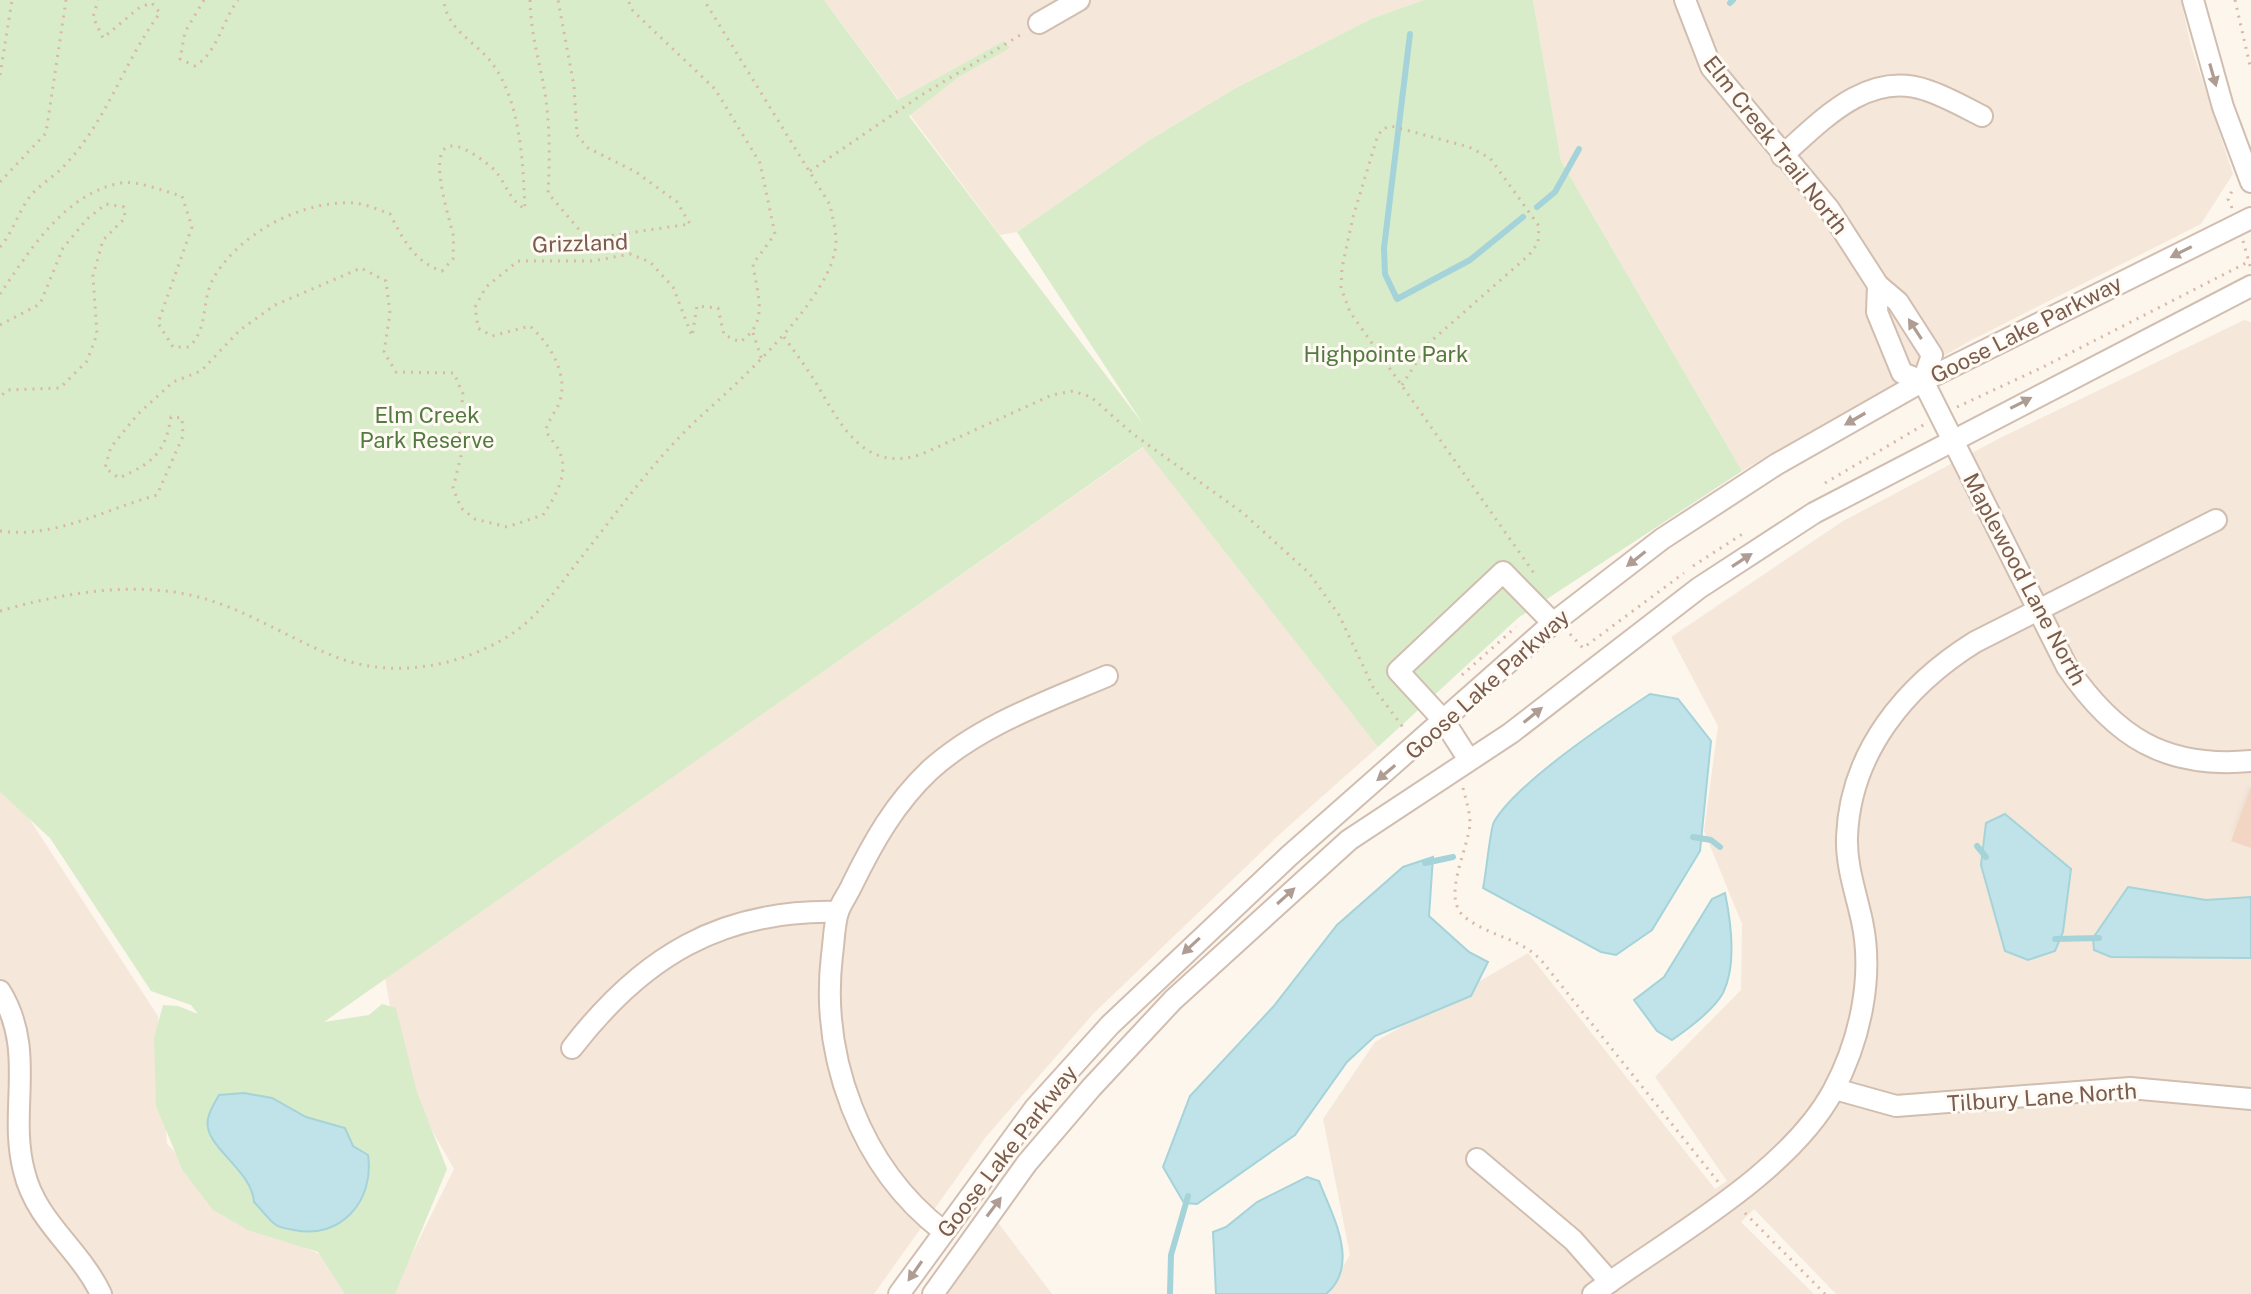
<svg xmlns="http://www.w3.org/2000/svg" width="2251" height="1294" viewBox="0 0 2251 1294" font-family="'Public Sans',sans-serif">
<defs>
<filter id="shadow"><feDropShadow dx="7" dy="-7" stdDeviation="4" flood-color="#0004"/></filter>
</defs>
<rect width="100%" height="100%" fill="#fdf6ec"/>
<!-- residential -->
<g fill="#f5e8da">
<polygon points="824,0 1424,0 1373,18 1234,89 1148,141 1017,232 1000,235"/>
<polygon points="1533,0 2181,0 2191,46 2233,174 2201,224 1970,341 1742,471 1561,161"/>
<polygon points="2244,320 2251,322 2251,1294 1836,1294 1754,1209 1741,1222 1814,1294 1326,1294 1350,1255 1323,1119 1375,1042 1528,953 1715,1189 1727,1181 1655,1077 1741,990 1742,924 1704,831 1718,726 1671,637 1843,521 2000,438"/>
<polygon points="1144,447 1378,747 1281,833 1093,1014 985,1138 874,1294 392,1294 454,1169 403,1079 385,978"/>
<polygon points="0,774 158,1016 167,1144 242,1219 319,1254 350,1294 0,1294"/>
<polygon points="996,1220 1052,1294 948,1294"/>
</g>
<!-- green -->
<polygon fill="#d8ecc9" points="0,0 824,0 898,100 1004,41 1010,48 957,78 909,116 1143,424 1017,232 1148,141 1234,89 1373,18 1424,0 1533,0 1561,161 1742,471 1518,618 1378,747 1143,447 324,1022 369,1015 382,1004 396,1008 417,1092 447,1169 395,1294 345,1294 318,1252 248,1230 213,1210 183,1171 156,1106 154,1038 163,1005 178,1006 198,1014 191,1005 151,991 50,838 0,792"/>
<!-- water -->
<g fill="#bfe3e8" stroke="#a5d3da" stroke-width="2">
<path d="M1650 694 1678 699 1711 741 1700 851 1652 930 1616 955 1601 952 1483 888C1486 876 1490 829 1494 822 1516 783 1611 720 1650 694Z"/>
<polygon points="2005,814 2071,869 2063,932 2055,951 2028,960 2005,951 1981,865 1986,823"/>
<polygon points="1433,857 1429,916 1469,952 1488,962 1471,996 1375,1036 1347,1062 1295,1135 1197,1204 1184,1203 1163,1167 1190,1096 1273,1007 1337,925 1403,867"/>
<polygon points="2128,887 2206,900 2251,897 2251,958 2111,957 2094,950 2093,938"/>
<path d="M1725 893C1731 922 1737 965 1723 993 1713 1011 1688 1029 1672 1040L1657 1031 1634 1000 1664 977 1712 899Z"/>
<path d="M244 1093 272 1098 306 1117 345 1128 353 1146 368 1155C375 1201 340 1240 294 1230 288 1229 281 1228 276 1225 268 1219 261 1209 254 1202 252 1169 202 1146 208 1119 209 1111 215 1102 219 1095Z"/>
<path d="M1307 1177 1319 1181C1332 1215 1361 1265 1326 1294H1216L1213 1232 1226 1227 1257 1202Z"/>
</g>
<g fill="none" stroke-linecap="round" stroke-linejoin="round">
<!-- stream -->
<g stroke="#a5d3da" stroke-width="6">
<polyline points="1730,3 1733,0"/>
<polyline points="1410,34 1384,248 1385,274 1397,299 1470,260 1523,217"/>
<polyline points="1537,207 1555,192 1579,149"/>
<polyline points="1693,837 1711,840 1720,847"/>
<polyline points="1977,846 1986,857"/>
<polyline points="1425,863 1453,857"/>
<polyline points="2055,939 2099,938"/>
<polyline points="1170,1294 1171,1255 1188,1196"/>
</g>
</g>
<!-- building -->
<polygon fill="#f3d5c3" filter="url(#shadow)" points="2249,792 2251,792 2251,848 2231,841"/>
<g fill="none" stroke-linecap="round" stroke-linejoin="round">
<defs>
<g id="minor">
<polyline points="1685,0 1711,67 1829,209 1878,285 1898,302 1932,355 1923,381"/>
<polyline points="2193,0 2223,107 2251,182"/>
<polyline points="1039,23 1079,0"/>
<path d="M1782 156C1822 120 1868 70 1926 90 1945 96 1964 107 1982 116"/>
<polyline points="1878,285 1877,312 1902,373 1923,381"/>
<path d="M1923 381 2067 667C2115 737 2165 769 2251 761"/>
<polyline points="1469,760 1444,721 1398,671 1503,572 1553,623"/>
<path d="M0 991C37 1051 8 1110 24 1171 36 1222 80 1249 101 1294"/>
<path d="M572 1048C642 957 721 909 838 912"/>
<polyline points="1835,1089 1896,1106 2130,1088 2251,1099"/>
<polyline points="1477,1159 1573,1240 1610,1282"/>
<path d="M943 1231C860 1167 820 1057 832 955 834 941 834 925 838 912 841 903 848 894 852 885 873 842 895 803 930 770 980 725 1046 702 1107 676"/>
<polyline points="899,1294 1035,1108 1110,1025 1289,856 1553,623 1662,539 1777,464 1923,381 2251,218"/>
<polyline points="933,1294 1027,1163 1091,1088 1173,1000 1349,840 1511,733 1699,588 1814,513 2251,286"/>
<path d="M1593 1294C1669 1238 1788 1174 1833 1091 1860 1041 1874 977 1862 921 1856 893 1846 866 1847 837 1850 752 1906 685 1975 642L2216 520"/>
</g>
</defs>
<!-- minor casing -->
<use href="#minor" stroke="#d1beb0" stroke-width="24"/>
<!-- path -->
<g stroke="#d9b8a5" stroke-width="3" stroke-dasharray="2 6" stroke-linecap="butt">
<path d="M204 0 185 32 180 59 195 66C218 52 222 21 238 0"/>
<path d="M530 0C531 36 539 59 545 93 550 126 550 160 548 193L587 239 690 224 677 202 636 172 588 148 577 135 574 86 558 0"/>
<polyline points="2235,0 2251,70"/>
<polyline points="0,75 12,0"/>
<polyline points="810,171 920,96 1022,34"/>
<polyline points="0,182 46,133 66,0"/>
<polyline points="2232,208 2228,199 2233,189"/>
<polyline points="2243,241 2251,269"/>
<path d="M0 247C14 231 19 209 32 194 42 183 55 176 65 165 107 121 124 61 160 13L152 3 140 7 103 38 93 17 98 0"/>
<path d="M0 294C30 250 65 193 121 183 138 180 165 192 182 196L192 227 158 323 173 347H189C209 328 201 301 213 279 239 233 302 200 354 203 366 204 379 210 390 214 403 239 414 262 442 271L453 259C453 251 454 242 453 234 444 199 414 105 490 166 506 179 507 199 525 209 523 163 521 105 494 66 478 42 446 31 444 0"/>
<polyline points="0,325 40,304 63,248 87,219 106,204 124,207 125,218 103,240 93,276 97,334 87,361 60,388 7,390 0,397"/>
<polyline points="753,333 762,360"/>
<path d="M784 337C795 352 806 367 816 383 841 425 864 474 922 454L1052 395 1073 391 1091 397 1133 434 1243 513 1309 573 1339 615 1373 687 1405 730"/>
<polyline points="1402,385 1429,343 1529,255 1538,243 1539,226 1490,158 1469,147 1391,126 1382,129 1377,138 1353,217 1342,268 1341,288 1350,312 1536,576"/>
<polyline points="1957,407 2041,368 2248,262"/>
<polyline points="1825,483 1925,424"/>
<path d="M0 531C54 539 106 509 157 495L183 436 182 418 171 417C165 454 152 463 119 478L105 468 111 447 138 414 173 382 201 371 240 330 275 305 361 268 386 281 390 313 384 352 396 372 454 373 463 394 459 431 463 448 453 488 461 508 475 519 507 527 543 515C555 497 569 474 560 453 557 444 549 439 546 430 548 420 556 412 560 401 568 373 550 344 530 326L492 336 478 328 475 307 486 287 518 261H593L630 254 650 262 673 287 692 336 697 306 718 308 724 335 740 342C770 322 757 295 753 264L775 234 760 163 715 89 633 11 628 0"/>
<polyline points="1693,566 1744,533"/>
<path d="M0 611C66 592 142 579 209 600 253 614 293 640 336 657 394 680 466 666 516 631 542 612 560 584 580 559 619 510 655 458 701 416 739 382 836 294 836 241 836 229 832 216 830 205L704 0"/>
<polyline points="1570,634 1583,648 1684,573"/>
<polyline points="1462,675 1516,627"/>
<path d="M1463 788C1466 800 1470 812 1470 824 1468 850 1440 900 1466 918 1489 936 1520 938 1541 960L1719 1183"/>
<polyline points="1745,1213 1825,1294"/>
</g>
<!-- minor -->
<use href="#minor" stroke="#fff" stroke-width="20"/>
</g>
<!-- one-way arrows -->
<defs><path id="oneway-solid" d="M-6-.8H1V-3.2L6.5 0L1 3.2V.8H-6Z" transform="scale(2)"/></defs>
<g fill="#af9d94">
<use href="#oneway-solid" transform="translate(2213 75) rotate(74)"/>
<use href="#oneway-solid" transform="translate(2181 252) rotate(153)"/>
<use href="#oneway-solid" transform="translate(1915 329) rotate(-123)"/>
<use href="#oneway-solid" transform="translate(2021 403) rotate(-27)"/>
<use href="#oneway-solid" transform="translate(1855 419) rotate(150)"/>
<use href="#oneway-solid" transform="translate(1636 559) rotate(142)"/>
<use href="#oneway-solid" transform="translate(1742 560) rotate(-33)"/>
<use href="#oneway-solid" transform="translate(1533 715) rotate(-39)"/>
<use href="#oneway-solid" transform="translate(1386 773) rotate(140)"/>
<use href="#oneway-solid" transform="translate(1286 896) rotate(-42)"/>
<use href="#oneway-solid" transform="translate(1191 946) rotate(137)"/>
<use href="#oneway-solid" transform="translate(994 1207) rotate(-53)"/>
<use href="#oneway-solid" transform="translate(915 1271) rotate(125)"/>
</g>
<g text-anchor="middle" stroke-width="6" stroke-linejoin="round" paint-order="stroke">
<!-- street labels -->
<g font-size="22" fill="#7a5c4d" stroke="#fffaf3">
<text transform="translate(1776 145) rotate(52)" y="8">Elm Creek Trail North</text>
<text transform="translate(580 243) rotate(-2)" y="8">Grizzland</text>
<text transform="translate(2026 329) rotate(-27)" y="8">Goose Lake Parkway</text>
<text transform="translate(2025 579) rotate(62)" y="8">Maplewood Lane North</text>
<text transform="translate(1487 684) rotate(-42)" y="8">Goose Lake Parkway</text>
<text transform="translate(2042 1097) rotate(-4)" y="8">Tilbury Lane North</text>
<text transform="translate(1007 1151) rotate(-52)" y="8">Goose Lake Parkway</text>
</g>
<!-- park labels -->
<g font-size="22" fill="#537a41" stroke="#fffaf3">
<text x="1386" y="362">Highpointe Park</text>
<text x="427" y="423">Elm Creek<tspan x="427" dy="25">Park Reserve</tspan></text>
</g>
</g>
</svg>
